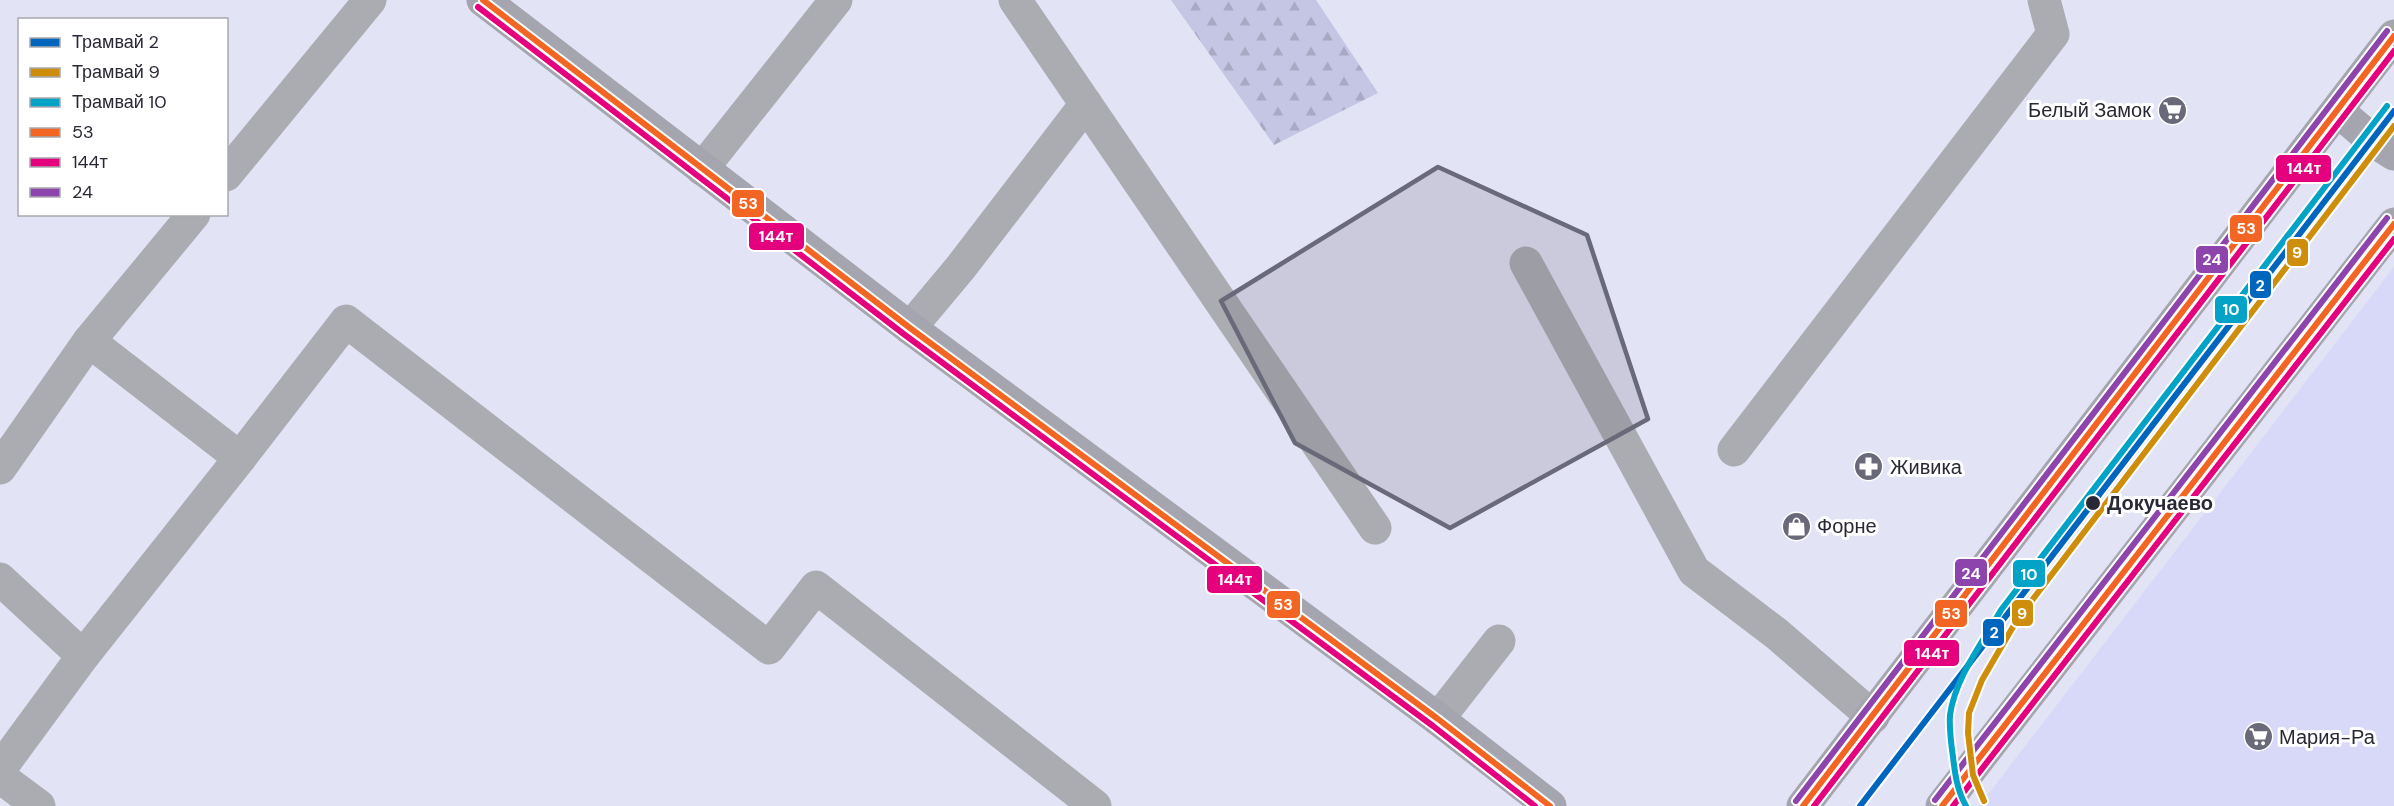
<svg xmlns="http://www.w3.org/2000/svg" width="2394" height="806" viewBox="0 0 2394 806" font-family="'DM Sans',sans-serif">
<defs>
<pattern id="forest-firs" width="22" height="20" patternUnits="userSpaceOnUse" patternTransform="scale(1.5)"><rect width="22" height="20" fill="#c5c5e4"/><path d="M5 1l3.5 6h-7zM16 11l3.5 6h-7z" fill="#a9a9c4"/></pattern>
</defs>
<rect width="100%" height="100%" fill="#e3e3f6"/>
<!-- built -->
<polygon fill="#d8d8f8" points="2394,267 2394,806 1979,806"/>
<!-- forest -->
<polygon fill="url(#forest-firs)" points="1171,0 1316,0 1378,93 1274,145"/>
<g fill="none" stroke-linecap="round" stroke-linejoin="round">
<!-- minor -->
<g stroke="#ababb2" stroke-width="33">
<polyline points="1015,0 1375,528"/>
<polyline points="702,169 836,0"/>
<polyline points="226,175 370,0"/>
<polyline points="1526,263 1694,571 1777,634 1873,717"/>
<polyline points="910,328 961,267 1086,104"/>
<polyline points="89,341 240,458 346,321 769,648 816,587 1095,806"/>
<polyline points="1734,450 2053,34 2044,0"/>
<polyline points="0,468 89,341 194,214"/>
<polyline points="0,579 83,656"/>
<polyline points="1438,719 1499,641"/>
<polyline points="0,769 83,656 240,458"/>
<polyline points="0,777 39,806"/>
</g>
<!-- major -->
<g stroke="#a4a5af" stroke-width="33">
<polyline points="483,0 910,328 1438,719 1550,806"/>
<polyline points="2338,111 2372,140 2394,154"/>
<polyline points="1803,806 2394,36"/>
<polyline points="1942,806 2394,224"/>
</g>
<defs>
<g id="bus-1">
<polyline points="483,0 910,328 1438,719 1550,806"/>
<polyline points="1803,806 2394,36"/>
<polyline points="1942,806 2394,224"/>
</g>
<g id="bus-2">
<polyline points="478,7 905,335 1433,726 1535,806"/>
<polyline points="1814,806 2394,51"/>
<polyline points="1953,806 2394,239"/>
</g>
<g id="bus-3">
<polyline points="1935,800 2387,218"/>
<polyline points="1796,801 2387,31"/>
</g>
</defs>
<!-- bus-1 casing -->
<use href="#bus-1" stroke="#fff" stroke-width="10"/>
<!-- bus-2 casing -->
<use href="#bus-2" stroke="#fff" stroke-width="10"/>
<!-- bus-3 casing -->
<use href="#bus-3" stroke="#fff" stroke-width="10"/>
<!-- bus-1 -->
<use href="#bus-1" stroke="#f26522" stroke-width="6"/>
<!-- bus-2 -->
<use href="#bus-2" stroke="#e5007d" stroke-width="6"/>
<!-- bus-3 -->
<use href="#bus-3" stroke="#8e44ad" stroke-width="6"/>
<defs>
<polyline id="tram-1" points="1860,806 2394,111"/>
<polyline id="tram-2" points="1984,801 1973,775 1968,733 1969,713 1982,680 2017,620 2394,126"/>
<path id="tram-3" d="M1966 806C1957 790 1955 774 1953 757 1951 743 1949 729 1950 715 1955 678 1983 642 2001 610L2387 106"/>
</defs>
<!-- tram-1 casing -->
<use href="#tram-1" stroke="#fff" stroke-width="10"/>
<!-- tram-2 casing -->
<use href="#tram-2" stroke="#fff" stroke-width="10"/>
<!-- tram-3 casing -->
<use href="#tram-3" stroke="#fff" stroke-width="10"/>
<!-- tram-1 -->
<use href="#tram-1" stroke="#0065bd" stroke-width="6"/>
<!-- tram-2 -->
<use href="#tram-2" stroke="#ce8d0b" stroke-width="6"/>
<!-- tram-3 -->
<use href="#tram-3" stroke="#02a3c6" stroke-width="6"/>
</g>
<!-- marked area -->
<path fill="#6a6979" fill-opacity="0.2" stroke="#6a6979" stroke-width="4.5" stroke-linejoin="round" d="M1438 167 1587 235 1648 419 1450 528 1295 443 1221 301Z"/>
<!-- icons -->
<defs>
<symbol id="supermarket-disc" viewBox="-11 -11 22 22"><circle r="9.5" fill="#6a6979" stroke="#fff"/><path d="M-6-5.5h2.5l.6 2H6L4.5 2H-2.5L-4.4-4H-6ZM-1.5 3.2a1.3 1.3 0 1 0 .1 0ZM3 3.2a1.3 1.3 0 1 0 .1 0Z" fill="#fff"/></symbol>
<symbol id="pharmacy-disc" viewBox="-11 -11 22 22"><circle r="9.5" fill="#6a6979" stroke="#fff"/><path d="M-2-6h4v4h4v4h-4v4h-4v-4h-4v-4h4Z" fill="#fff"/></symbol>
<symbol id="shop-disc" viewBox="-11 -11 22 22"><circle r="9.5" fill="#6a6979" stroke="#fff"/><path d="M-5-2.5h2.3a2.7 3.5 0 0 1 5.4 0H5L5.5 6h-11ZM-1.5-2.5h3a1.5 2.3 0 0 0-3 0Z" fill="#fff"/></symbol>
</defs>
<g fill-rule="evenodd">
<use href="#supermarket-disc" x="2156" y="94" width="33" height="33"/>
<use href="#pharmacy-disc" x="1852" y="450" width="33" height="33"/>
<use href="#shop-disc" x="1780" y="510" width="33" height="33"/>
<use href="#supermarket-disc" x="2242" y="720" width="33" height="33"/>
</g>
<!-- markers -->
<circle fill="#292836" stroke="#fff" stroke-width="2" cx="2093" cy="503" r="8"/>
<g text-anchor="middle" stroke-width="6" stroke-linejoin="round" paint-order="stroke">
<!-- poi labels -->
<g font-size="20" fill="#292836" stroke="#fff" text-anchor="start">
<text x="2151" y="117" text-anchor="end">Белый Замок</text>
<text x="1890" y="474">Живика</text>
<text x="1817" y="533">Форне</text>
<text x="2279" y="744">Мария-Ра</text>
</g>
<!-- stop labels -->
<g font-size="20" font-weight="bold" fill="#292836" stroke="#fff" text-anchor="start">
<text x="2107" y="510">Докучаево</text>
</g>
</g>
<g stroke="#fff" stroke-width="2">
<rect x="2275" y="154" width="57" height="29" rx="6" fill="#e5007d"/>
<rect x="731" y="189" width="34" height="29" rx="6" fill="#f26522"/>
<rect x="2229" y="214" width="34" height="29" rx="6" fill="#f26522"/>
<rect x="748" y="222" width="57" height="29" rx="6" fill="#e5007d"/>
<rect x="2286" y="238" width="23" height="29" rx="6" fill="#ce8d0b"/>
<rect x="2195" y="245" width="34" height="29" rx="6" fill="#8e44ad"/>
<rect x="2249" y="270" width="23" height="29" rx="6" fill="#0065bd"/>
<rect x="2214" y="295" width="34" height="29" rx="6" fill="#02a3c6"/>
<rect x="1954" y="558" width="34" height="29" rx="6" fill="#8e44ad"/>
<rect x="2012" y="559" width="34" height="29" rx="6" fill="#02a3c6"/>
<rect x="1206" y="565" width="57" height="29" rx="6" fill="#e5007d"/>
<rect x="1266" y="590" width="35" height="29" rx="6" fill="#f26522"/>
<rect x="2011" y="599" width="23" height="28" rx="6" fill="#ce8d0b"/>
<rect x="1934" y="599" width="34" height="29" rx="6" fill="#f26522"/>
<rect x="1982" y="618" width="23" height="29" rx="6" fill="#0065bd"/>
<rect x="1903" y="639" width="57" height="28" rx="6" fill="#e5007d"/>
</g>
<g font-size="16" text-anchor="middle" font-weight="bold" fill="#fff">
<text x="2304" y="174">144т</text>
<text x="748" y="209">53</text>
<text x="2246" y="234">53</text>
<text x="776" y="242">144т</text>
<text x="2297" y="258">9</text>
<text x="2212" y="265">24</text>
<text x="2260" y="291">2</text>
<text x="2231" y="315">10</text>
<text x="1971" y="579">24</text>
<text x="2029" y="580">10</text>
<text x="1235" y="585">144т</text>
<text x="1283" y="610">53</text>
<text x="2022" y="619">9</text>
<text x="1951" y="619">53</text>
<text x="1994" y="638">2</text>
<text x="1932" y="659">144т</text>
</g>
<!-- legend -->
<rect x="18" y="18" width="210" height="198" fill="#ffffff" stroke="#a9a9af" stroke-width="1.5"/>
<rect x="30" y="38" width="30" height="9" fill="#0065bd" stroke="#a9a9af" stroke-width="1.5"/>
<text x="72" y="48" font-size="18" fill="#292836">Трамвай 2</text>
<rect x="30" y="68" width="30" height="9" fill="#ce8d0b" stroke="#a9a9af" stroke-width="1.5"/>
<text x="72" y="78" font-size="18" fill="#292836">Трамвай 9</text>
<rect x="30" y="98" width="30" height="9" fill="#02a3c6" stroke="#a9a9af" stroke-width="1.5"/>
<text x="72" y="108" font-size="18" fill="#292836">Трамвай 10</text>
<rect x="30" y="128" width="30" height="9" fill="#f26522" stroke="#a9a9af" stroke-width="1.5"/>
<text x="72" y="138" font-size="18" fill="#292836">53</text>
<rect x="30" y="158" width="30" height="9" fill="#e5007d" stroke="#a9a9af" stroke-width="1.5"/>
<text x="72" y="168" font-size="18" fill="#292836">144т</text>
<rect x="30" y="188" width="30" height="9" fill="#8e44ad" stroke="#a9a9af" stroke-width="1.5"/>
<text x="72" y="198" font-size="18" fill="#292836">24</text>
</svg>
